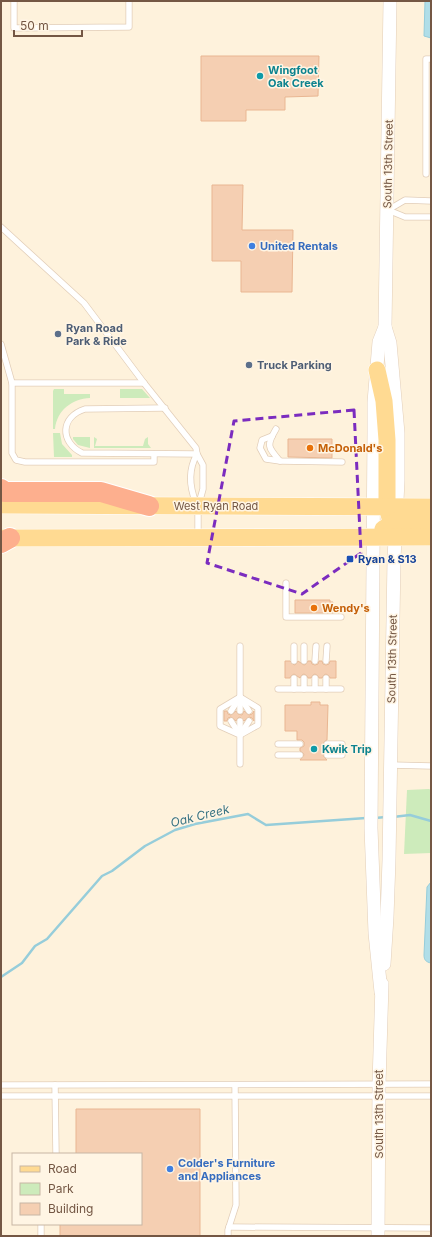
<svg xmlns="http://www.w3.org/2000/svg" width="432" height="1237" viewBox="0 0 432 1237" font-family="Inter,sans-serif">
<rect width="100%" height="100%" fill="#fef2dc"/>
<!-- green -->
<g fill="#cdebbb">
<path d="M54 389H64V394H90V398C72 399 57 410 55 429H53V391Z"/>
<polygon points="120,389 142,389 150,398 120,398"/>
<polygon points="53,433 60,433 62,444 72,455 72,457 54,457"/>
<polygon points="73,437 90,437 90,448 78,445 73,439"/>
<polygon points="94,437 97,439 95,446 143,446 145,439 148,437 148,444 151,448 94,448"/>
<polygon points="429,789 431,790 431,853 404,854 407,790"/>
</g>
<!-- water -->
<g fill="#b0dee8" stroke="#96cdda">
<polygon points="425,1 431,1 431,38 424,36"/>
<path d="M431 882V963C426 962 424 960 424 955L427 887Z"/>
</g>
<g fill="none" stroke-linecap="round" stroke-linejoin="round">
<!-- stream -->
<g stroke="#96cdda" stroke-width="2.5">
<polyline points="393,817 410,815 431,821"/>
<polyline points="375,818 386,817"/>
<polyline points="1,977 22,963 35,946 47,939 102,876 112,871 145,846 175,830 195,824 248,814 266,825 366,818"/>
</g>
</g>
<!-- building -->
<g fill="#f5cfb2" stroke="#e9b692">
<polygon points="201,56 319,56 318,96 285,97 285,110 246,110 246,121 201,121"/>
<polygon points="212,185 243,185 242,230 293,230 292,292 241,292 241,261 212,261"/>
<polygon points="288,439 332,439 332,458 288,457"/>
<polygon points="295,600 330,600 330,602 333,602 333,613 295,613"/>
<polygon points="285,661 290,661 294,665 296,664 298,661 304,665 306,664 308,661 311,661 312,664 315,665 318,664 319,661 322,661 323,664 326,665 329,664 330,661 336,661 336,678 330,678 329,676 326,674 324,675 322,678 319,678 318,676 315,674 313,675 311,678 308,678 307,676 304,674 302,675 300,678 294,674 291,676 290,678 285,678"/>
<polygon points="311,702 320,702 320,705 328,705 327,740 325,741 323,744 324,746 327,748 327,751 325,752 323,755 324,757 327,760 300,760 304,755 303,753 300,751 300,748 304,746 304,742 302,740 297,740 297,731 285,731 285,705 311,705"/>
<polygon points="224,711 227,711 228,714 231,715 236,711 238,714 242,715 244,711 249,715 252,714 254,711 254,721 252,718 249,717 244,721 240,717 238,718 236,721 231,717 228,718 227,721 224,721"/>
<polygon points="76,1109 200,1109 200,1236 60,1236 60,1224 141,1224 141,1154 76,1154"/>
</g>
<g fill="none" stroke-linecap="round" stroke-linejoin="round">
<defs>
<g id="service">
<polyline points="14,1 14,28 129,27 129,1"/>
<polyline points="426,174 426,59 431,59"/>
<polyline points="388,210 405,200 431,201"/>
<polyline points="388,210 405,217 431,217"/>
<polyline points="1,227 84,303 144,383 196,448 197,454 203,465 203,489 198,507 198,535"/>
<polyline points="1,344 12,383 12,453 16,460 25,462 154,462 154,454"/>
<polyline points="12,383 144,383"/>
<path d="M165 408 85 409C60 417 60 442 82 453L197 454C188 470 189 486 196 503"/>
<path d="M276 429C266 446 268 447 280 461L342 462"/>
<polyline points="272,436 262,440 260,448 266,459 280,461"/>
<polyline points="286,583 286,617 341,617"/>
<polyline points="240,646 240,697 220,709 220,726 240,735 240,764"/>
<polyline points="294,646 294,661"/>
<polyline points="304,661 304,646"/>
<polyline points="315,661 316,646"/>
<polyline points="326,661 327,646"/>
<polyline points="278,689 341,689"/>
<polyline points="294,689 294,678"/>
<polyline points="304,689 304,678"/>
<polyline points="315,689 315,678"/>
<polyline points="326,689 326,678"/>
<polyline points="240,697 258,708 258,725 240,735 240,721"/>
<polyline points="231,711 240,697 249,711"/>
<polyline points="240,711 240,697"/>
<polyline points="231,721 240,735 249,721"/>
<polyline points="278,744 300,744"/>
<polyline points="327,744 342,744"/>
<polyline points="278,755 300,755"/>
<polyline points="327,755 342,755"/>
<polyline points="391,765 431,766"/>
<polyline points="1,1085 431,1084"/>
<polyline points="55,1085 56,1154"/>
<polyline points="1,1096 431,1096"/>
<polyline points="41,1224 41,1236"/>
<polyline points="229,1227 431,1228"/>
<polyline points="228,1236 228,1230 236,1205 235,1085"/>
</g>
<g id="tertiary">
<polyline points="384,964 387,917 389,860 394,559 398,481 398,433 390,343 385,327"/>
<polyline points="381,992 375,933 371,828 374,431 374,402 379,342 385,327 390,1"/>
<polyline points="378,1236 379,1084 382,984"/>
</g>
<g id="primary">
<polyline points="377,370 384,401 387,440 387,507 395,536"/>
<polyline points="1,505 431,507"/>
<polyline points="383,529 396,521 431,521"/>
<polyline points="1,538 431,537"/>
</g>
<g id="motorway">
<polyline points="1,489 5,492 101,492 149,506"/>
<polyline points="1,543 10,538"/>
</g>
</defs>
<!-- service casing -->
<use href="#service" stroke="#e2ceb9" stroke-width="7"/>
<!-- tertiary casing -->
<use href="#tertiary" stroke="#e2ceb9" stroke-width="14"/>
<!-- primary casing -->
<use href="#primary" stroke="#fff" stroke-width="18"/>
<!-- motorway casing -->
<use href="#motorway" stroke="#fff" stroke-width="22"/>
<!-- service -->
<use href="#service" stroke="#fff" stroke-width="5.5"/>
<!-- tertiary -->
<use href="#tertiary" stroke="#fff" stroke-width="13"/>
<!-- primary -->
<use href="#primary" stroke="#ffda92" stroke-width="17"/>
<!-- motorway -->
<use href="#motorway" stroke="#fdaf8e" stroke-width="20"/>
</g>
<!-- marked area -->
<path fill="none" stroke="#7b2cbf" stroke-width="3" stroke-dasharray="8 5" stroke-linejoin="round" d="M354 410 361 553 302 594 207 563 234 421Z"/>
<!-- markers -->
<g fill="#0f9aa8" stroke="#fff5e4" stroke-width="1.5">
<circle cx="260" cy="76" r="4"/>
<circle cx="314" cy="749" r="4"/>
</g>
<g fill="#3f7fe0" stroke="#fff5e4" stroke-width="1.5">
<circle cx="252" cy="246" r="4"/>
<circle cx="170" cy="1169" r="4"/>
</g>
<g fill="#5c6f8a" stroke="#fff5e4" stroke-width="1.5">
<circle cx="58" cy="334" r="4"/>
<circle cx="249" cy="365" r="4"/>
</g>
<g fill="#e8710a" stroke="#fff5e4" stroke-width="1.5">
<circle cx="310" cy="448" r="4"/>
<circle cx="314" cy="608" r="4"/>
</g>
<rect fill="#1a4fb4" stroke="#fff5e4" stroke-width="1.5" x="346" y="555" width="8" height="8" rx="2"/>
<g text-anchor="middle" stroke-width="3" stroke-linejoin="round" paint-order="stroke">
<!-- culture labels -->
<g font-size="11" font-weight="bold" fill="#0d838f" stroke="#fff5e4" text-anchor="start">
<text x="268" y="74">Wingfoot<tspan x="268" dy="13">Oak Creek</tspan></text>
<text x="322" y="753">Kwik Trip</text>
</g>
<!-- street labels -->
<g font-size="11" fill="#745744" stroke="#fff5e4">
<text transform="translate(388 164) rotate(-89)" y="4">South 13th Street</text>
<text x="216" y="510">West Ryan Road</text>
<text transform="translate(392 659) rotate(-89)" y="4">South 13th Street</text>
<text transform="translate(379 1114) rotate(-90)" y="4">South 13th Street</text>
</g>
<!-- shop labels -->
<g font-size="11" font-weight="bold" fill="#366cbe" stroke="#fff5e4" text-anchor="start">
<text x="260" y="250">United Rentals</text>
<text x="178" y="1167">Colder's Furniture<tspan x="178" dy="13">and Appliances</tspan></text>
</g>
<!-- service labels -->
<g font-size="11" font-weight="bold" fill="#4e5e75" stroke="#fff5e4" text-anchor="start">
<text x="66" y="332">Ryan Road<tspan x="66" dy="13">Park &amp; Ride</tspan></text>
<text x="257" y="369">Truck Parking</text>
</g>
<!-- food labels -->
<g font-size="11" font-weight="bold" fill="#c56008" stroke="#fff5e4" text-anchor="start">
<text x="318" y="452">McDonald's</text>
<text x="322" y="612">Wendy's</text>
</g>
<!-- transit labels -->
<g font-size="11" font-weight="bold" fill="#164399" stroke="#fff5e4" text-anchor="start">
<text x="358" y="563">Ryan &amp; S13</text>
</g>
<!-- water labels -->
<g font-size="12" font-style="italic" fill="#3a7483" stroke="#fff5e4">
<text transform="translate(200 816) rotate(-14)" y="4">Oak Creek</text>
</g>
</g>
<!-- border -->
<rect width="432" height="1237" fill="none" stroke="#745744" stroke-width="4"/>
<!-- legend -->
<rect x="12" y="1153" width="130" height="72" fill="#fff5e4" stroke="#c7b6a4"/>
<rect x="20" y="1166" width="20" height="6" fill="#ffda92" stroke="#c7b6a4"/>
<text x="48" y="1173" font-size="12" fill="#745744">Road</text>
<rect x="20" y="1183" width="20" height="12" fill="#cdebbb" stroke="#c7b6a4"/>
<text x="48" y="1193" font-size="12" fill="#745744">Park</text>
<rect x="20" y="1203" width="20" height="12" fill="#f5cfb2" stroke="#c7b6a4"/>
<text x="48" y="1213" font-size="12" fill="#745744">Building</text>
<!-- scale -->
<path d="M14 30v6h68v-6" fill="none" stroke="#745744" stroke-width="2"/>
<text x="20" y="30" font-size="12" fill="#745744" stroke="#fff5e4" stroke-width="3" paint-order="stroke">50 m</text>
</svg>
